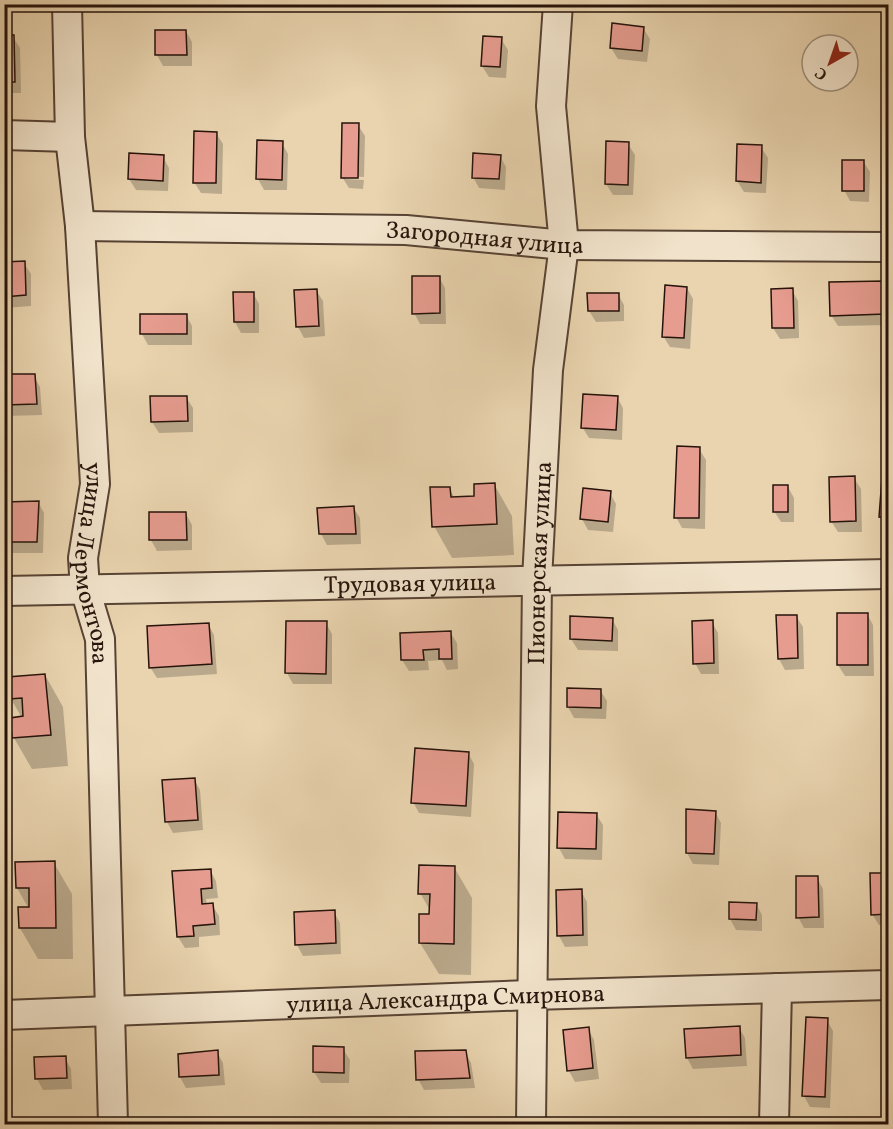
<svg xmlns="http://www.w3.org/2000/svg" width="893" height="1129" viewBox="0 0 893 1129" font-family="Vollkorn,serif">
<rect width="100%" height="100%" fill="#e9d4af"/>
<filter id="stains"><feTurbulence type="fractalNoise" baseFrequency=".00333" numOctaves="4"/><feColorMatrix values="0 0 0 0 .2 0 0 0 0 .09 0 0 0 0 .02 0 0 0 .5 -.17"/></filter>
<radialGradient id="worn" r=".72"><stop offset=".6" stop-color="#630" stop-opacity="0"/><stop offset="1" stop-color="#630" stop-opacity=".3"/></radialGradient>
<!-- shadow -->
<g fill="#0003">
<polygon points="643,28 650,39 647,62 618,59 611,48"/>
<polygon points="186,31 192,42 192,66 163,66 157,55"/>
<polygon points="4,37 13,37 20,48 21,93 4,93"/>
<polygon points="501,39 508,50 506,78 489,77 482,66"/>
<polygon points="358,125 365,136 364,177 346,176 346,179 364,180 363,189 349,188 342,177"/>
<polygon points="216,133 223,144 222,194 201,193 194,182"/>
<polygon points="282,143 288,154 287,190 264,190 258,179"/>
<polygon points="628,144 635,155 633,195 613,195 606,184"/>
<polygon points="761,147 768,158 766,193 744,192 737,181"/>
<polygon points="500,156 506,167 505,190 479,188 473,177"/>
<polygon points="163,157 169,168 168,191 136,190 129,179"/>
<polygon points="863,161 870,172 869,202 850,201 844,190"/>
<polygon points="24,263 31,274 31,306 4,308 4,264"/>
<polygon points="439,277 445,288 446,324 420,324 414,313"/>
<polygon points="883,283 888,293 888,325 838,326 831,315"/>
<polygon points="687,288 693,299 690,349 670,347 663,336"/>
<polygon points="316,290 323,301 325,336 304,338 298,327"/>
<polygon points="792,290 798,301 799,338 780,339 773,328"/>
<polygon points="253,293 259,304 259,333 241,333 235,322"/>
<polygon points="618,294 624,305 624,321 596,322 589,311"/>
<polygon points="186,315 192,326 192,345 148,345 142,334"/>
<polygon points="4,376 34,376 40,387 42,415 6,416 4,413"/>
<polygon points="186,397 193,408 193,432 159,433 152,422"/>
<polygon points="617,397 623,408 622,440 589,438 582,427"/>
<polygon points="699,449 706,460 705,529 682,528 676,517"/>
<polygon points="854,478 861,489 862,532 838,532 831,521"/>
<polygon points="884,479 888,480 888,528 881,517"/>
<polygon points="494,484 512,516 514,555 452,558 434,526 449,488 455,499 476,498"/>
<polygon points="788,487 794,498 794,522 781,522 774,511"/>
<polygon points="610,493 616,504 613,532 588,530 582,519"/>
<polygon points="38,502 44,513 43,553 8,553 4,547 4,503"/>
<polygon points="353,507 360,518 361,544 327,545 321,534"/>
<polygon points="186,514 192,525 192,550 157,551 151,540"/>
<polygon points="867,614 873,625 874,676 845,676 838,665"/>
<polygon points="796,616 803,627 804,669 785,670 779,659"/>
<polygon points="612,619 618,630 618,651 578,650 571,639"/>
<polygon points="712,622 718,633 719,674 701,674 695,663"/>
<polygon points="326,623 332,634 332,684 293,684 287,673"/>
<polygon points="208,624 214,635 217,674 157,678 150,667"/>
<polygon points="450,632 457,643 458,669 447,670 442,660 428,661 429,670 409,671 402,660"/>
<polygon points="4,638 9,645 10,663 4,663"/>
<polygon points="45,675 63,707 68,766 32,769 14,738 22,718 11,699"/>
<polygon points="600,690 607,701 606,719 574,718 568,707"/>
<polygon points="468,753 474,764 471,817 419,813 413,802"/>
<polygon points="194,779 200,790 203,830 173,833 167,822"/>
<polygon points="687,810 715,812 721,823 719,865 693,864 687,853"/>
<polygon points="596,814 603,825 602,860 565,859 559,848"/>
<polygon points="54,863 72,894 73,959 38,959 20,928 29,909 17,888"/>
<polygon points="454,867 472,898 471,975 439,974 420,943 431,912 420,893"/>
<polygon points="210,870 216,881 218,898 206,899 207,905 212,905 219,916 220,935 199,937 199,947 185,948 178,937 174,873"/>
<polygon points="888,874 888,925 879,925 872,914 871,875"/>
<polygon points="817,878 823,889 824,928 804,928 798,917"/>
<polygon points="581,891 587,902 588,946 565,947 559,936"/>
<polygon points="756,904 762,915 762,931 736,930 730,919"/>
<polygon points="334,912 340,923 341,954 303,956 297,945"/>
<polygon points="827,1020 833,1031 830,1108 810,1107 804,1096"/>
<polygon points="739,1027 745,1038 747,1066 693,1069 687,1058"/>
<polygon points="588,1029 594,1040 599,1079 575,1082 569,1071"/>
<polygon points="343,1049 350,1060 349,1083 321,1083 314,1072"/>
<polygon points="465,1051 471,1063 475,1088 424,1090 418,1079"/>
<polygon points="217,1052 223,1063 225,1085 186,1088 180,1077 179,1055"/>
<polygon points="65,1058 71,1069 72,1089 43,1090 37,1079"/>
</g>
<!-- building -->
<g fill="#e69c8f" stroke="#26130b" stroke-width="1.5">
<polygon points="612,23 644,27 642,51 610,48"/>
<polygon points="155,30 186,30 187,55 155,55"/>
<polygon points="4,35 14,35 15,82 4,82"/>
<polygon points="483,36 502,37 500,67 481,66"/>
<polygon points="342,123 359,123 358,178 341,178"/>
<polygon points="194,131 217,132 216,183 193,183"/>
<polygon points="257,140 283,141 282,180 256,179"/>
<polygon points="606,141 629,142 628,185 605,184"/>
<polygon points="737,144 762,145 761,183 736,181"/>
<polygon points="129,153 164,155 163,181 128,179"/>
<polygon points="473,153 501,155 499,179 472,178"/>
<rect x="842" y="160" width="22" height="31"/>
<polygon points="25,261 26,295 4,297 4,262"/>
<polygon points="412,276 440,276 440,313 412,314"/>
<polygon points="884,281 885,314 830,316 829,282"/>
<polygon points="665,285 687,287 684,338 662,337"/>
<polygon points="793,288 794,328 772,328 771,289"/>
<polygon points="317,289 319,326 296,327 294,290"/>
<polygon points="233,292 254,292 254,322 234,322"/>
<polygon points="587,293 619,293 619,311 588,311"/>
<rect x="140" y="314" width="47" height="20"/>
<polygon points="4,374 35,374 37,404 4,405"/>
<polygon points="583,394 618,396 616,430 581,428"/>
<polygon points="150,396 187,396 188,421 151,422"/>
<polygon points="677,446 700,447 699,518 674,518"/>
<polygon points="855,476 856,521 830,522 829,477"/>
<polygon points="882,478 888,478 888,518 879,517"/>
<polygon points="495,483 497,524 432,527 430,487 450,487 451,497 474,496 474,484"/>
<rect x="773" y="485" width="15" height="27"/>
<polygon points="583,488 611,491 608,522 580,519"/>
<polygon points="39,501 37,542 4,542 4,502"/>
<polygon points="354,506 356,534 319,534 317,508"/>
<polygon points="149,512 186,512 187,540 149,540"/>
<rect x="837" y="613" width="31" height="52"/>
<polygon points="776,615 797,615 798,658 778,659"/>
<polygon points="570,616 613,618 612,641 570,639"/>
<polygon points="713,620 714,663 693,664 692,621"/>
<polygon points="286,621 327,621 326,674 285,673"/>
<polygon points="209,623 212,664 149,668 147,626"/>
<polygon points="451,631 452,659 439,659 439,649 423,650 424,660 401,660 400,633"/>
<polygon points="45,674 51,735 12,738 10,718 23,716 22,698 9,699 7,677"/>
<polygon points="567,688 601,689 601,708 567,707"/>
<polygon points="415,748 469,752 466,806 411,803"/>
<polygon points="195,778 198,820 165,822 162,780"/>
<polygon points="686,809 716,811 714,854 686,853"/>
<polygon points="558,812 597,813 596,849 557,848"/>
<polygon points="55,861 56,928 19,928 18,907 29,907 29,888 16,888 15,862"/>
<polygon points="419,865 455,866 454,944 419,943 419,914 429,914 430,894 418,894"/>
<polygon points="211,869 212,888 201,889 202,904 213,903 215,924 193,926 194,936 177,937 172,871"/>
<polygon points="870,873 888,873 888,914 871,915"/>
<polygon points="796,876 818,876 819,917 796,918"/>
<polygon points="582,889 583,935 557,936 556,890"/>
<polygon points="729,902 757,903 756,920 729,919"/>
<polygon points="335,910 336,943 295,945 294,912"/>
<polygon points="806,1017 828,1018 825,1097 802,1096"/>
<polygon points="740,1026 741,1055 686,1058 684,1029"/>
<polygon points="589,1027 593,1068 567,1071 563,1030"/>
<polygon points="313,1046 344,1047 344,1073 313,1072"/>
<polygon points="218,1050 219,1075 179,1077 178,1054"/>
<polygon points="466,1050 470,1078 416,1080 415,1051"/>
<polygon points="66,1056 67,1078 35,1079 34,1057"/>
</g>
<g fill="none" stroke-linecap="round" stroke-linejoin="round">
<defs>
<g id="minor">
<path id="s1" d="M67 4 70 137 80 226 95 484 83 558 85 589 100 639 113 1124"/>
<polyline points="4,135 70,137"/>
<path id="s2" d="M80 226 406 230 564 245 888 247"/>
<path id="s3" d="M4 591 888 574"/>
<path id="s4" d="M4 1015 531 995 888 985"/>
<path id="s5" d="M531 1124 537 580 548 370 564 245 551 106 558 4"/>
<polyline points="774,1124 777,988"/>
</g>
</defs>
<!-- minor casing -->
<use href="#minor" stroke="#574334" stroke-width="32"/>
<!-- minor -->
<use href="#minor" stroke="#f1e3cb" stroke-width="28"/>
</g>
<g text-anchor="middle" stroke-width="6" stroke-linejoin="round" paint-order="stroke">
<!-- street labels -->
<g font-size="24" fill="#26130b" stroke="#f1e3cb">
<text dy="8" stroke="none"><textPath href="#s2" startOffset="405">Загородная улица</textPath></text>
<text dy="8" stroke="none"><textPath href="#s1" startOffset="562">улица Лермонтова</textPath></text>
<text dy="8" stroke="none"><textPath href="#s5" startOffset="561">Пионерская улица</textPath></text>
<text dy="8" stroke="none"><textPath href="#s3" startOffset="406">Трудовая улица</textPath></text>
<text dy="8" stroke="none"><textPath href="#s4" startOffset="442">улица Александра Смирнова</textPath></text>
</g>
</g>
<!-- margin -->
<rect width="893" height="1129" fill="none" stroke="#e9d4af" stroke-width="24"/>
<rect x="6" y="6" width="881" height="1117" fill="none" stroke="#26130b" stroke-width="3"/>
<rect x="12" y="12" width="869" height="1105" fill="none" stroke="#26130b" stroke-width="1.5"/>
<!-- north arrow -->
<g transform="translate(830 63) rotate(220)"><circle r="28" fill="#f1e3cb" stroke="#a0907e" stroke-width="1.5"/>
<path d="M0-4.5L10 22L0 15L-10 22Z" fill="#8f2418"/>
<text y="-9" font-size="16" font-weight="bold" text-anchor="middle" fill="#26130b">С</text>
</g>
<rect width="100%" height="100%" filter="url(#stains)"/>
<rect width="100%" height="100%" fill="url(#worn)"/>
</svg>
